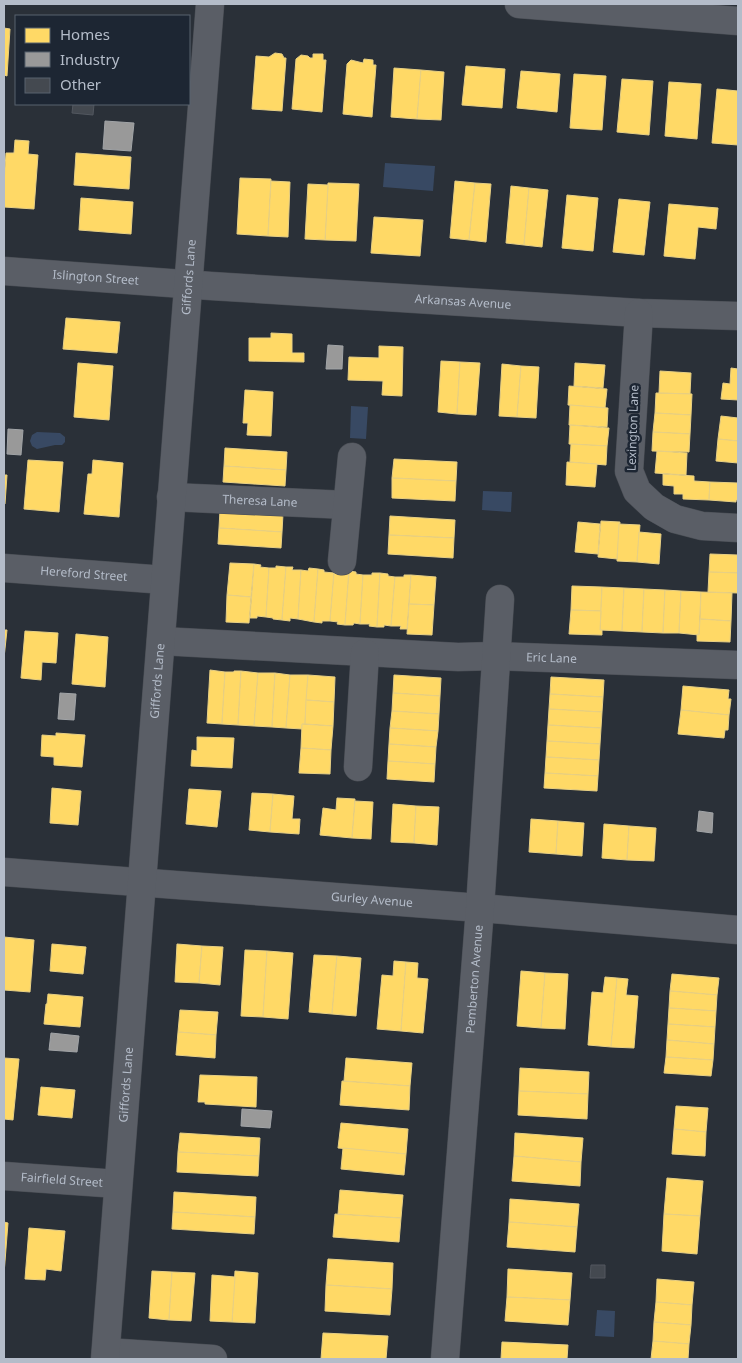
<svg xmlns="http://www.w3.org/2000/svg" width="742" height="1363" viewBox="0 0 742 1363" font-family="'Noto Sans',sans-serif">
<rect width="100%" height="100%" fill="#2a3038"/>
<!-- water -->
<g fill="#384963">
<polygon points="385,163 435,166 433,191 383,187"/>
<polygon points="351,406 368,407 366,439 350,438"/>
<polygon points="37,432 60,433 65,437 65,442 62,445 55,445 37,449 32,446 30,441 32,435"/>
<polygon points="483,491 512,492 511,512 482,510"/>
<polygon points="597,1310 615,1311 614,1337 595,1336"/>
</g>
<!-- homes -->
<g fill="#ffd966" stroke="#e8d084">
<polygon points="4,28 10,29 7,76 4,75"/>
<polygon points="275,53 282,54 284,58 286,58 282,111 252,109 256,56 269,57"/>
<polygon points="313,54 323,54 323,60 326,60 322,112 292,109 296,59 301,55 308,56 310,58 313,58"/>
<polygon points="364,59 373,60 373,65 376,65 372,117 343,114 347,64 351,60 363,63"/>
<polygon points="466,66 505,69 502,108 462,105"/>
<polygon points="394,68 421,70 417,119 391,117"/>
<polygon points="421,70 444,72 441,120 417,119"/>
<polygon points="521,71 560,74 557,112 517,108"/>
<polygon points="574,74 606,76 602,130 570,128"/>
<polygon points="622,79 653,81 649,135 617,132"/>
<polygon points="669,82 701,84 697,139 665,136"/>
<polygon points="717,89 738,91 738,145 712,143"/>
<polygon points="15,140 29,141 28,154 38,155 34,209 4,207 4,183 6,153 14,153"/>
<polygon points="76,153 131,157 129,189 74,185"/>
<polygon points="240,178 271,179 268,236 237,234"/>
<polygon points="271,181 290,182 288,237 268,236"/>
<polygon points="455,181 475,183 469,240 450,238"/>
<polygon points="328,183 359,184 356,241 325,240"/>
<polygon points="475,183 491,184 486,242 469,240"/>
<polygon points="308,184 328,185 325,240 305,239"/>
<polygon points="511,186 529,188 524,245 506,243"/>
<polygon points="529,188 548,190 542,247 524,245"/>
<polygon points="567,195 598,198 593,251 562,248"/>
<polygon points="81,198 133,202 131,234 79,230"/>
<polygon points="619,199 650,202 644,255 613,252"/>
<polygon points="669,204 718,208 716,229 698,227 695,259 664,256"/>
<polygon points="374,217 423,220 420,256 371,253"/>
<polygon points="66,318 120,322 117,353 63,349"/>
<polygon points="271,333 292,334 292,353 304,353 304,362 249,361 249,338 271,338"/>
<polygon points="379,346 403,347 402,396 382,395 383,381 348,380 349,357 379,358"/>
<polygon points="441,361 460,362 457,414 438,412"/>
<polygon points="460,362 480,363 476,415 457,414"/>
<polygon points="78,363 113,366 109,420 74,417"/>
<polygon points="575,363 605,365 603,388 574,386"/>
<polygon points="502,364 521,366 517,417 499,416"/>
<polygon points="521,366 539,367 536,418 517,417"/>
<polygon points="731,368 738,369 738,400 721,399 723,383 730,384"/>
<polygon points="660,371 691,373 690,394 659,393"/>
<polygon points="569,386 607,389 605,408 568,405"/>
<polygon points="245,390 273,392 271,436 247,435 248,423 243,423"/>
<polygon points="656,393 692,394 691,415 655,413"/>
<polygon points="570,405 608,408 607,427 569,425"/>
<polygon points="655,413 691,415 690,434 653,432"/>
<polygon points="721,416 738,418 738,441 718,439"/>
<polygon points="570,425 609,428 607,446 569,444"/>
<polygon points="653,432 690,434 689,452 652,451"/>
<polygon points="718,439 738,441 738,463 716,461"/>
<polygon points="571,444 607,446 606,465 570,462"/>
<polygon points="225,448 287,452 286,470 224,466"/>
<polygon points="657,451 687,453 686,475 655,473"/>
<polygon points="394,459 457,462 456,481 392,478"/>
<polygon points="28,460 63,462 59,512 24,509"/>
<polygon points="93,460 123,463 119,517 84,514 88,474 92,474"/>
<polygon points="567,462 597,464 595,487 566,485"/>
<polygon points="224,466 286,470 285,486 223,482"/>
<polygon points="663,474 694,476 694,481 710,482 709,500 683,499 683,494 674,494 674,486 663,485"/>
<polygon points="4,475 7,475 5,504 4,504"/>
<polygon points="392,478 456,481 455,501 392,498"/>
<polygon points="710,482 738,483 738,500 736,500 736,502 709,500"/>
<polygon points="220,510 283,514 282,532 219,528"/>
<polygon points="390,516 455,520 454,538 389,535"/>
<polygon points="601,521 620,522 617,559 598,557"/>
<polygon points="578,522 600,524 598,554 575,552"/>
<polygon points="619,524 640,525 637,562 617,561"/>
<polygon points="219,528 282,532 281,548 218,544"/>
<polygon points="639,532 661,534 659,564 637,562"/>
<polygon points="389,535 454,538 453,558 388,554"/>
<polygon points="710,554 738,555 738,573 709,572"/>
<polygon points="230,563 254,564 251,597 227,595"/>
<polygon points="254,564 261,565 260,567 269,568 266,617 257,616 257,618 250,618"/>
<polygon points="276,566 286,567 282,620 273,619 273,618 266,617 269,568 276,568"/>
<polygon points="286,567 293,567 292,570 301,570 298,619 290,618 290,621 282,620"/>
<polygon points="309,568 318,569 314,622 298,619 301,570 308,571"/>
<polygon points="318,569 324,570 324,572 334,573 330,621 322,621 322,623 314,622"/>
<polygon points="349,571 345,625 337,624 338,622 330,621 334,573 340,573"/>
<polygon points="349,571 356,572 356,574 363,575 360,624 354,623 353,625 345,625"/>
<polygon points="709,572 738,573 738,593 708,592"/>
<polygon points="372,573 380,573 377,627 369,626 370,624 360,624 363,575 372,575"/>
<polygon points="380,573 388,574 388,576 395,577 391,626 384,625 384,627 377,627"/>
<polygon points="404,575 411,575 407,629 400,629 401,626 391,626 395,577 404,577"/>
<polygon points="411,575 436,577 434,605 409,604"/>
<polygon points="572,586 602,587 601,611 571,610"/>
<polygon points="602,587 624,588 622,631 600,630"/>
<polygon points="624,588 644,589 642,632 622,631"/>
<polygon points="644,589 665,590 663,633 642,632"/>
<polygon points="665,590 681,591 679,633 663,633"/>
<polygon points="681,591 701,592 699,635 679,633"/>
<polygon points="701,592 732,593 731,621 700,619"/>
<polygon points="227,595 251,597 249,623 226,622"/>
<polygon points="409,604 434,605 432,635 407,634"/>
<polygon points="571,610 601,611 600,630 602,630 602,635 569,634"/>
<polygon points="700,619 731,621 730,642 697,641 697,634 699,635"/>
<polygon points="4,630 7,630 4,658"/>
<polygon points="25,631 58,633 56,663 42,662 41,680 21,678"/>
<polygon points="76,634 108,637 105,687 72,684"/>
<polygon points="210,670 225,672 222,724 207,723"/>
<polygon points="234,671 241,671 238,725 222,724 225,672 234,672"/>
<polygon points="241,671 258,673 254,726 238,725"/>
<polygon points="258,673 275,673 272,727 254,726"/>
<polygon points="275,673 290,675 286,728 272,727"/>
<polygon points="290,675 308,675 305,724 302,724 302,729 286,728"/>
<polygon points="308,675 335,677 334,702 306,700"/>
<polygon points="394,675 441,678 440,696 393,693"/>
<polygon points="551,677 604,680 603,697 550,694"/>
<polygon points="683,686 729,690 728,699 731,699 729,715 681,710"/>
<polygon points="393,693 440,696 439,714 392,711"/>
<polygon points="550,694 603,697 602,712 549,709"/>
<polygon points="306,700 334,702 333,726 305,724"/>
<polygon points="549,709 602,712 601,728 548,725"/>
<polygon points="681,710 729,715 728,730 725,730 724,738 678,734"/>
<polygon points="392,711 439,714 438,731 390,728"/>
<polygon points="302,724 333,726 331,750 301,748"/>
<polygon points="548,725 601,728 600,744 547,741"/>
<polygon points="390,728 438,731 436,747 389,744"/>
<polygon points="56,733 85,735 82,767 54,765 54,757 41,756 42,735 56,736"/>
<polygon points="197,737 234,738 232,768 191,766 192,750 197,751"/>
<polygon points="547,741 600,744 599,760 546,757"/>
<polygon points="389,744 436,747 435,764 388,761"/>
<polygon points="301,748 331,750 330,774 299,773"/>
<polygon points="546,757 599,760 598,776 545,773"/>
<polygon points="388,761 435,764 434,782 387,779"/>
<polygon points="545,773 598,776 597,791 544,788"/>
<polygon points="52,788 81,791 78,825 50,823"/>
<polygon points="189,789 221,791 217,827 186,824"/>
<polygon points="252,793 273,794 270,832 249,830"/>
<polygon points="273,794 294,796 292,819 300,819 299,834 270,832"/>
<polygon points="337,798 355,799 352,838 320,835 323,808 336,810"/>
<polygon points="355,801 373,802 371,839 352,838"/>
<polygon points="393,804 416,806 414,843 391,842"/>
<polygon points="416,806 439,807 437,845 414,843"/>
<polygon points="531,819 558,821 556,854 529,852"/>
<polygon points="558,821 584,823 582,856 556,854"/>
<polygon points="604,824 629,826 627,860 602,858"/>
<polygon points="629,826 656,828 654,861 627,860"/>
<polygon points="4,937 34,940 30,992 4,990"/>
<polygon points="52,944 86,947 83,974 50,971"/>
<polygon points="177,944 202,946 199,983 175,982"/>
<polygon points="202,946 223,947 220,985 199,983"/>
<polygon points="245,950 267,951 263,1017 241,1016"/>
<polygon points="267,951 293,953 288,1019 263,1017"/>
<polygon points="314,955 337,956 332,1014 309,1012"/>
<polygon points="337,956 361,958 356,1016 332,1014"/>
<polygon points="394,961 406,962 401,1031 377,1029 382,975 393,976"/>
<polygon points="406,962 418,963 417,978 428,979 423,1033 401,1031"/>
<polygon points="521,971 545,973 541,1028 517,1026"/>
<polygon points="545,973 568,974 565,1029 541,1028"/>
<polygon points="672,974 719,978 717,995 670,991"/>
<polygon points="605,977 617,978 611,1047 588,1045 592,992 603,993"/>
<polygon points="617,978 628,979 626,995 638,996 634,1048 611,1047"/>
<polygon points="670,991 717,995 716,1011 669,1008"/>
<polygon points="48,994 83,997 80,1027 44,1024 46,1004 47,1004"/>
<polygon points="669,1008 716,1011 715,1027 668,1024"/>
<polygon points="180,1010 218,1012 216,1035 178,1032"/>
<polygon points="668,1024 715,1027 714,1044 667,1040"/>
<polygon points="178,1032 216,1035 215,1058 176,1055"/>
<polygon points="667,1040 714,1044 713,1060 666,1057"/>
<polygon points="666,1057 713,1060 711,1076 664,1073"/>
<polygon points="4,1058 19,1059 13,1120 4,1119"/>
<polygon points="346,1058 412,1063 410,1086 344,1081"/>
<polygon points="520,1068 589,1072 588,1094 519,1091"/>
<polygon points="200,1075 257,1077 256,1107 205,1104 205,1102 198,1102"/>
<polygon points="342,1081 410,1086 409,1110 340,1105"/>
<polygon points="41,1087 75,1090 72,1118 38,1115"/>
<polygon points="519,1091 588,1094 587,1119 518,1115"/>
<polygon points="676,1106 708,1108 706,1132 674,1129"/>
<polygon points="341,1123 408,1129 406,1154 338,1148"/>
<polygon points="674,1129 706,1132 705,1156 672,1154"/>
<polygon points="180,1133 260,1138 259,1156 178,1152"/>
<polygon points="515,1133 583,1138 581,1162 514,1156"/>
<polygon points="343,1148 406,1154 404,1175 341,1169"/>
<polygon points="178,1152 259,1156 258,1176 177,1172"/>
<polygon points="514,1156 581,1162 580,1186 512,1181"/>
<polygon points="667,1178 703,1181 700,1216 664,1214"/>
<polygon points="340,1190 403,1195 401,1218 338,1214"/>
<polygon points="174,1192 256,1197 255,1217 173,1212"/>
<polygon points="510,1199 579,1204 577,1227 509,1222"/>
<polygon points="173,1212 255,1217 254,1234 172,1229"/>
<polygon points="335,1214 401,1218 399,1242 333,1237"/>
<polygon points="664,1214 700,1216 697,1254 662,1251"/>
<polygon points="4,1222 8,1223 4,1274"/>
<polygon points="509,1222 577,1227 575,1252 507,1247"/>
<polygon points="29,1228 65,1231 61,1271 46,1269 45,1280 25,1279"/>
<polygon points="328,1259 393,1263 392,1289 326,1285"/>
<polygon points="508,1269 572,1273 570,1300 507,1297"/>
<polygon points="152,1271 172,1272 169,1320 149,1318"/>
<polygon points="235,1271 258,1273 255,1323 232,1322"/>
<polygon points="172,1272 195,1273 191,1321 169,1320"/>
<polygon points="212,1275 235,1277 232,1322 210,1321"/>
<polygon points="657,1279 694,1282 692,1305 656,1302"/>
<polygon points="326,1285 392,1289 390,1315 325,1311"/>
<polygon points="507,1297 570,1300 568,1325 505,1321"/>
<polygon points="656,1302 692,1305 691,1325 654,1322"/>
<polygon points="654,1322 691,1325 689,1344 653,1341"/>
<polygon points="323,1333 388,1336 386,1359 321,1359"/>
<polygon points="653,1341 689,1344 688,1359 651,1359"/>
<polygon points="502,1342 568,1345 567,1359 501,1359"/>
</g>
<!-- industry -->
<g fill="#999" stroke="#a1a4a7">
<polygon points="105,121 134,123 131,151 103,149"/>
<polygon points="328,345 343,346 342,369 326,369"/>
<polygon points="8,429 23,430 21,455 7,454"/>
<polygon points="60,693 76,694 74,720 58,719"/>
<polygon points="699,811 713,813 712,833 697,831"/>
<polygon points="51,1033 79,1036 77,1052 49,1050"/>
<polygon points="242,1109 272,1111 270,1128 241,1126"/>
</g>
<!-- building -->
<g fill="#444950" stroke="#52575f">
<polygon points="73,104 94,104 93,115 72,113"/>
<polygon points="591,1265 605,1265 605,1278 590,1278"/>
</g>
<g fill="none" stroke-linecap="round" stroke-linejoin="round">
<defs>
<g id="minor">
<polyline points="519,4 738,21"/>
<path id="s1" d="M4 271 211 286 639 313 738 316"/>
<polyline points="639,313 629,471 637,491 654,507 675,519 702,526 738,528"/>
<path id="s2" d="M171 497 347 505"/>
<polyline points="342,561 352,457"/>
<path id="s3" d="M4 568 165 580"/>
<path id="s4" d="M161 641 458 657 495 656 738 665"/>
<polyline points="358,767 365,653"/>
<path id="s5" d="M4 872 480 908 738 930"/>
<path id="s6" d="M4 1176 118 1184"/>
<polyline points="106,1352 213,1359"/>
<path id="s7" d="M105 1359 210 4"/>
<path id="s8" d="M445 1359 480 908 500 599"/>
</g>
</defs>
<!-- minor casing -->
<use href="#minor" stroke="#484c53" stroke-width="29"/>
<!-- minor -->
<use href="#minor" stroke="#5a5e66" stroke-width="28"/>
</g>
<g text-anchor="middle" stroke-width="5" stroke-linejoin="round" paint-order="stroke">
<!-- street labels -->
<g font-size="12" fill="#b4bcc9" stroke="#1d2633">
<text dy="4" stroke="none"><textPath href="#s1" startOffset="92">Islington Street</textPath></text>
<text dy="4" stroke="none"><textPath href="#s7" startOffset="1085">Giffords Lane</textPath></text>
<text dy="4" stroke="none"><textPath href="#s1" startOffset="460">Arkansas Avenue</textPath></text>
<text transform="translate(633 428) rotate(-88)" y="4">Lexington Lane</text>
<text dy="4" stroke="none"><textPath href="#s2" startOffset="89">Theresa Lane</textPath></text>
<text dy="4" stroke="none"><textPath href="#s3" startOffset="80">Hereford Street</textPath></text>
<text dy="4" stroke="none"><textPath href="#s4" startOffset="391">Eric Lane</textPath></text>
<text dy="4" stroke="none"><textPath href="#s7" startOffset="680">Giffords Lane</textPath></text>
<text dy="4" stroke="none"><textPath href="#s5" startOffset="369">Gurley Avenue</textPath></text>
<text dy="4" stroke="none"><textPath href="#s8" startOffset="381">Pemberton Avenue</textPath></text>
<text dy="4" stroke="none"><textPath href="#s7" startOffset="275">Giffords Lane</textPath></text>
<text dy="4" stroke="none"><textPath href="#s6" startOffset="58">Fairfield Street</textPath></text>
</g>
</g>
<!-- border -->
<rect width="742" height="1363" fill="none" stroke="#b4bcc9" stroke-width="10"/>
<!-- legend -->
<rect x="15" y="15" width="175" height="90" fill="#1d2633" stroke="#59626f"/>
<rect x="25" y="28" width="25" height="15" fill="#ffd966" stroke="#59626f"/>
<text x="60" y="40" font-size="15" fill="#b4bcc9">Homes</text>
<rect x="25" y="52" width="25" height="15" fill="#999999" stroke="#59626f"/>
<text x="60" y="65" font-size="15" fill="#b4bcc9">Industry</text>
<rect x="25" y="78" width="25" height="15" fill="#444950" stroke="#59626f"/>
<text x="60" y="90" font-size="15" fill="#b4bcc9">Other</text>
</svg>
